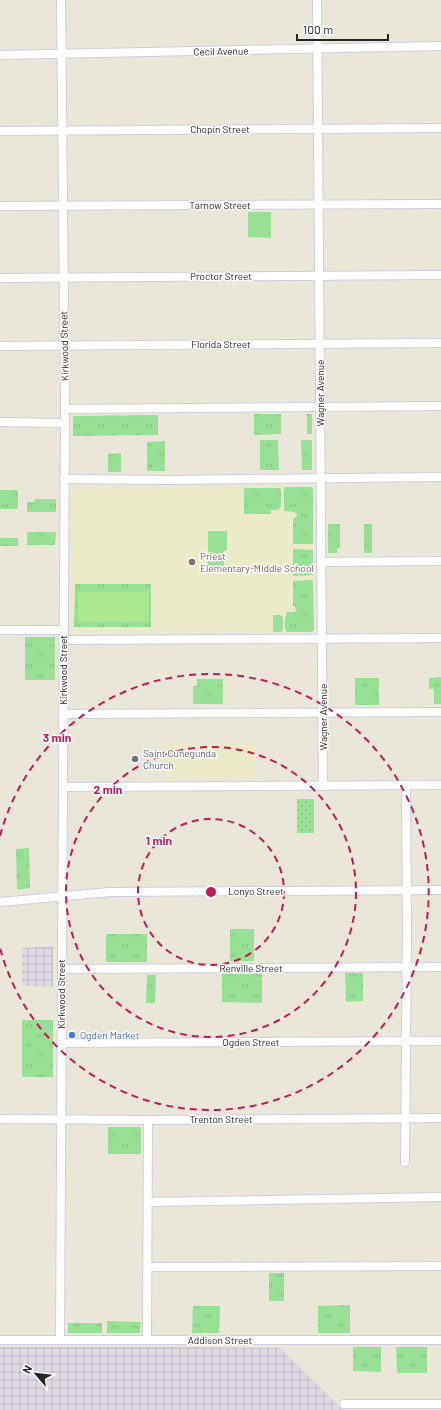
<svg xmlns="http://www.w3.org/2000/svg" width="441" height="1410" viewBox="0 0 441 1410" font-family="Barlow,sans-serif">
<defs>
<pattern id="industrial-grid" width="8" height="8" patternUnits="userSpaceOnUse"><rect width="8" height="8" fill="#ded9e2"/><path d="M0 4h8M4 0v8" fill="none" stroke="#bebac2"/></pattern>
<pattern id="grass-tufts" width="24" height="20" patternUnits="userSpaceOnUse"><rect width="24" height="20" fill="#98e194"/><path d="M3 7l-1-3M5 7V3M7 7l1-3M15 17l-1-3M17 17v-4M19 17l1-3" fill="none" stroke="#83c180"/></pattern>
<pattern id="forest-crowns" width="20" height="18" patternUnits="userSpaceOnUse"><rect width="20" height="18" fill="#98e194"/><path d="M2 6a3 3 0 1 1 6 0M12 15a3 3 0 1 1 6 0" fill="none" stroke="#83c180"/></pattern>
<pattern id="garden-dots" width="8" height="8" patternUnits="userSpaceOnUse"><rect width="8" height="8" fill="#98e194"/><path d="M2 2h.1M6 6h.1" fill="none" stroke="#83c180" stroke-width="1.8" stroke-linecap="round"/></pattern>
</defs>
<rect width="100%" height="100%" fill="#eae7d8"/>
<!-- industrial -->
<g fill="url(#industrial-grid)">
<polygon points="53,946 53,987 22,986 22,948"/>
<polygon points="0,1347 158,1347 280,1348 343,1410 0,1410"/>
</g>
<!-- education -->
<g fill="#ecebc7">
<polygon points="311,487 313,488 314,630 312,632 72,632 72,489"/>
<polygon points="255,743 255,777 165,779 165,744"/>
</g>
<!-- grass -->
<g fill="url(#grass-tufts)">
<polygon points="254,414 281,414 281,434 254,435"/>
<rect x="307" y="414" width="5" height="20"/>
<polygon points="158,415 158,435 73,436 73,416"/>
<polygon points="260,440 278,440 279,470 260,470"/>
<polygon points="301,440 312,440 312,470 302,470"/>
<polygon points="165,441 165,471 147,471 147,442"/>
<polygon points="121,453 121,472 108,472 108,454"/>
<polygon points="286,487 311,487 313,488 313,543 312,544 293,544 293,519 297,516 297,514 294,512 284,511 284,488"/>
<polygon points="244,488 280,488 281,489 281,507 277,510 271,510 271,514 244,514"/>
<rect x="0" y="490" width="18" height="19"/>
<polygon points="35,499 56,499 56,512 27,512 27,502 34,502"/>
<polygon points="328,524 340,524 340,548 337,548 337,553 328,553"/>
<rect x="364" y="524" width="8" height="29"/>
<polygon points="27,532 56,532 55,545 27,545"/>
<rect x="0" y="538" width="18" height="8"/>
<polygon points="293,549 313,550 313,575 293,576"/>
<path d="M312 580 313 582 314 630 312 632H287C283 627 285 618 287 612H296L295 606H293V581Z"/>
<polygon points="75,584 151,584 151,627 74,627"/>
<polygon points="273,615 279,615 283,617 283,630 281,632 273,632"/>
<rect x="25" y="637" width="30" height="43"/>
<polygon points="441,677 441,704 434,704 434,689 429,689 429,678"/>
<rect x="355" y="678" width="24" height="27"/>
<polygon points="197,679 223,679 223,704 193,704 193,686 197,686"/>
<polygon points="29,848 30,888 17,890 16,849"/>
<rect x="230" y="929" width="24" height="32"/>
<rect x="106" y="934" width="41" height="28"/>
<polygon points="345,973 363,973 363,1001 346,1002"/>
<polygon points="222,974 262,974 262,1003 222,1002"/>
<polygon points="147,975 156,975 155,1003 146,1003"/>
<rect x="22" y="1020" width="31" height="57"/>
<rect x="108" y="1127" width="33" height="27"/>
<rect x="269" y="1273" width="15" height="28"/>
<polygon points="350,1305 350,1333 318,1333 318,1306"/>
<polygon points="193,1306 220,1306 219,1333 192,1333"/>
<rect x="68" y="1323" width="34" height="10"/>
<polygon points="353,1347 381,1347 381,1372 353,1371"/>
<polygon points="396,1347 427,1347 427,1373 397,1373"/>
</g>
<!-- forest -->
<polygon fill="url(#forest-crowns)" points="107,1321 141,1322 140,1333 107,1333"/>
<!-- park -->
<g fill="#98e194">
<polygon points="248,212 271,212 271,238 248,237"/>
<polygon points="208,531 227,531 227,550 224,551 224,570 208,571"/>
</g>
<!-- garden -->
<rect fill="url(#garden-dots)" x="297" y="799" width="17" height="34"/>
<!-- pitch -->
<rect fill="#a9e88f" x="78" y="592" width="71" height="30"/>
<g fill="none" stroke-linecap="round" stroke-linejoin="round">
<defs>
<g id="minor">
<polyline points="317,0 323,786"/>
<polyline points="0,55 441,46"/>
<polyline points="0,131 441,128"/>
<polyline points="0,206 441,204"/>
<polyline points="0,278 441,275"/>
<polyline points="0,346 441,343"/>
<polyline points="65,409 441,406"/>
<polyline points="0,422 64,423"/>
<polyline points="64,479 170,480 441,477"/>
<polyline points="321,562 441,561"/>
<polyline points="0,630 63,630"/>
<polyline points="63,640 441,638"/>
<polyline points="63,714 441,712"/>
<polyline points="63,787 441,785"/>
<polyline points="0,902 110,892 441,890"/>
<polyline points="62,969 441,967"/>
<polyline points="61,1043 441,1041"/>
<polyline points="0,1119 148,1120 441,1118"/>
<polyline points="405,1162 407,930 406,785"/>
<polyline points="148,1202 441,1197"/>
<polyline points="148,1267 441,1266"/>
<polyline points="0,1340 441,1340"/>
<polyline points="60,1340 65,409 61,0"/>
<polyline points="147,1340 148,1120"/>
<polyline points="344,1404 441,1404"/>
</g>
</defs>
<!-- minor casing -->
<use href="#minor" stroke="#cfcde0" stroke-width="10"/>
<!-- minor -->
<use href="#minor" stroke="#fff" stroke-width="8"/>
</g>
<!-- distance rings -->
<g fill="none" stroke="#c2185b" stroke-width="2" stroke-dasharray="7 5">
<circle cx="211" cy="892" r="73"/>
<circle cx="211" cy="892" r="145"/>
<path d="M0 836A218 218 0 1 1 0 948"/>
</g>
<!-- markers -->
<circle fill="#8d6e63" stroke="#fff" stroke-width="1.5" cx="192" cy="562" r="4"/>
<circle fill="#6b7280" stroke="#fff" stroke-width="1.5" cx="135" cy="759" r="4"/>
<circle fill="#3f7fe0" stroke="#fff" stroke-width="1.5" cx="72" cy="1035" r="4"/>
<g text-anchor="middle" stroke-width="3" stroke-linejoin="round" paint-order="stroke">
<!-- street labels -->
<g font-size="10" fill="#272727" stroke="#fff">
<text transform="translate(221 51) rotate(-1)" y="4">Cecil Avenue</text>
<text x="220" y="133">Chopin Street</text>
<text x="220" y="209">Tarnow Street</text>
<text x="221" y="280">Proctor Street</text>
<text x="221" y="348">Florida Street</text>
<text transform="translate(64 346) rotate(-91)" y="4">Kirkwood Street</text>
<text transform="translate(320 393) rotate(-90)" y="4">Wagner Avenue</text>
<text transform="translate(63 670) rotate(-90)" y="4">Kirkwood Street</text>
<text transform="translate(323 717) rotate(-90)" y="4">Wagner Avenue</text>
<text x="256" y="895">Lonyo Street</text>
<text x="251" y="972">Renville Street</text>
<text transform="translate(61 994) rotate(-90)" y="4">Kirkwood Street</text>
<text x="251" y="1046">Ogden Street</text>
<text x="221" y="1123">Trenton Street</text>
<text x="220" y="1344">Addison Street</text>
</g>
<!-- education labels -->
<g font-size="10" fill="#785e54" stroke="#fff" text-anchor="start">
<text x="200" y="560">Priest<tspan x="200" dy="12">Elementary‑Middle School</tspan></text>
</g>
<!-- worship labels -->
<g font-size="10" fill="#5b616d" stroke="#fff" text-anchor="start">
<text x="143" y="757">Saint Cunegunda<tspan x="143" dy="12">Church</tspan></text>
</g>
<!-- shop labels -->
<g font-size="10" fill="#366cbe" stroke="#fff" text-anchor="start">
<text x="80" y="1039">Ogden Market</text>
</g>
</g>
<circle cx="211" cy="892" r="6" fill="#c2185b" stroke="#fff" stroke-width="2"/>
<g font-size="12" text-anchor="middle" font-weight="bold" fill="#c2185b" stroke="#fff" stroke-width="3" stroke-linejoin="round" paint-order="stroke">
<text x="57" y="742">3 min</text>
<text x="108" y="794">2 min</text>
<text x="159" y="845">1 min</text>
</g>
<!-- north arrow -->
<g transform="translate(36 1374) rotate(298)" stroke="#ffffff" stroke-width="3" paint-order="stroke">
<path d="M0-3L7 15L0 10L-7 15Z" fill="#272727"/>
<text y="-6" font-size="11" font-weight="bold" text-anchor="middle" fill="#272727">N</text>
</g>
<!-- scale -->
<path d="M297 34v6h91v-6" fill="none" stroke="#272727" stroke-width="2"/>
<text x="303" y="34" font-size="12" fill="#272727" stroke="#ffffff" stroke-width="3" paint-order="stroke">100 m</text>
</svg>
